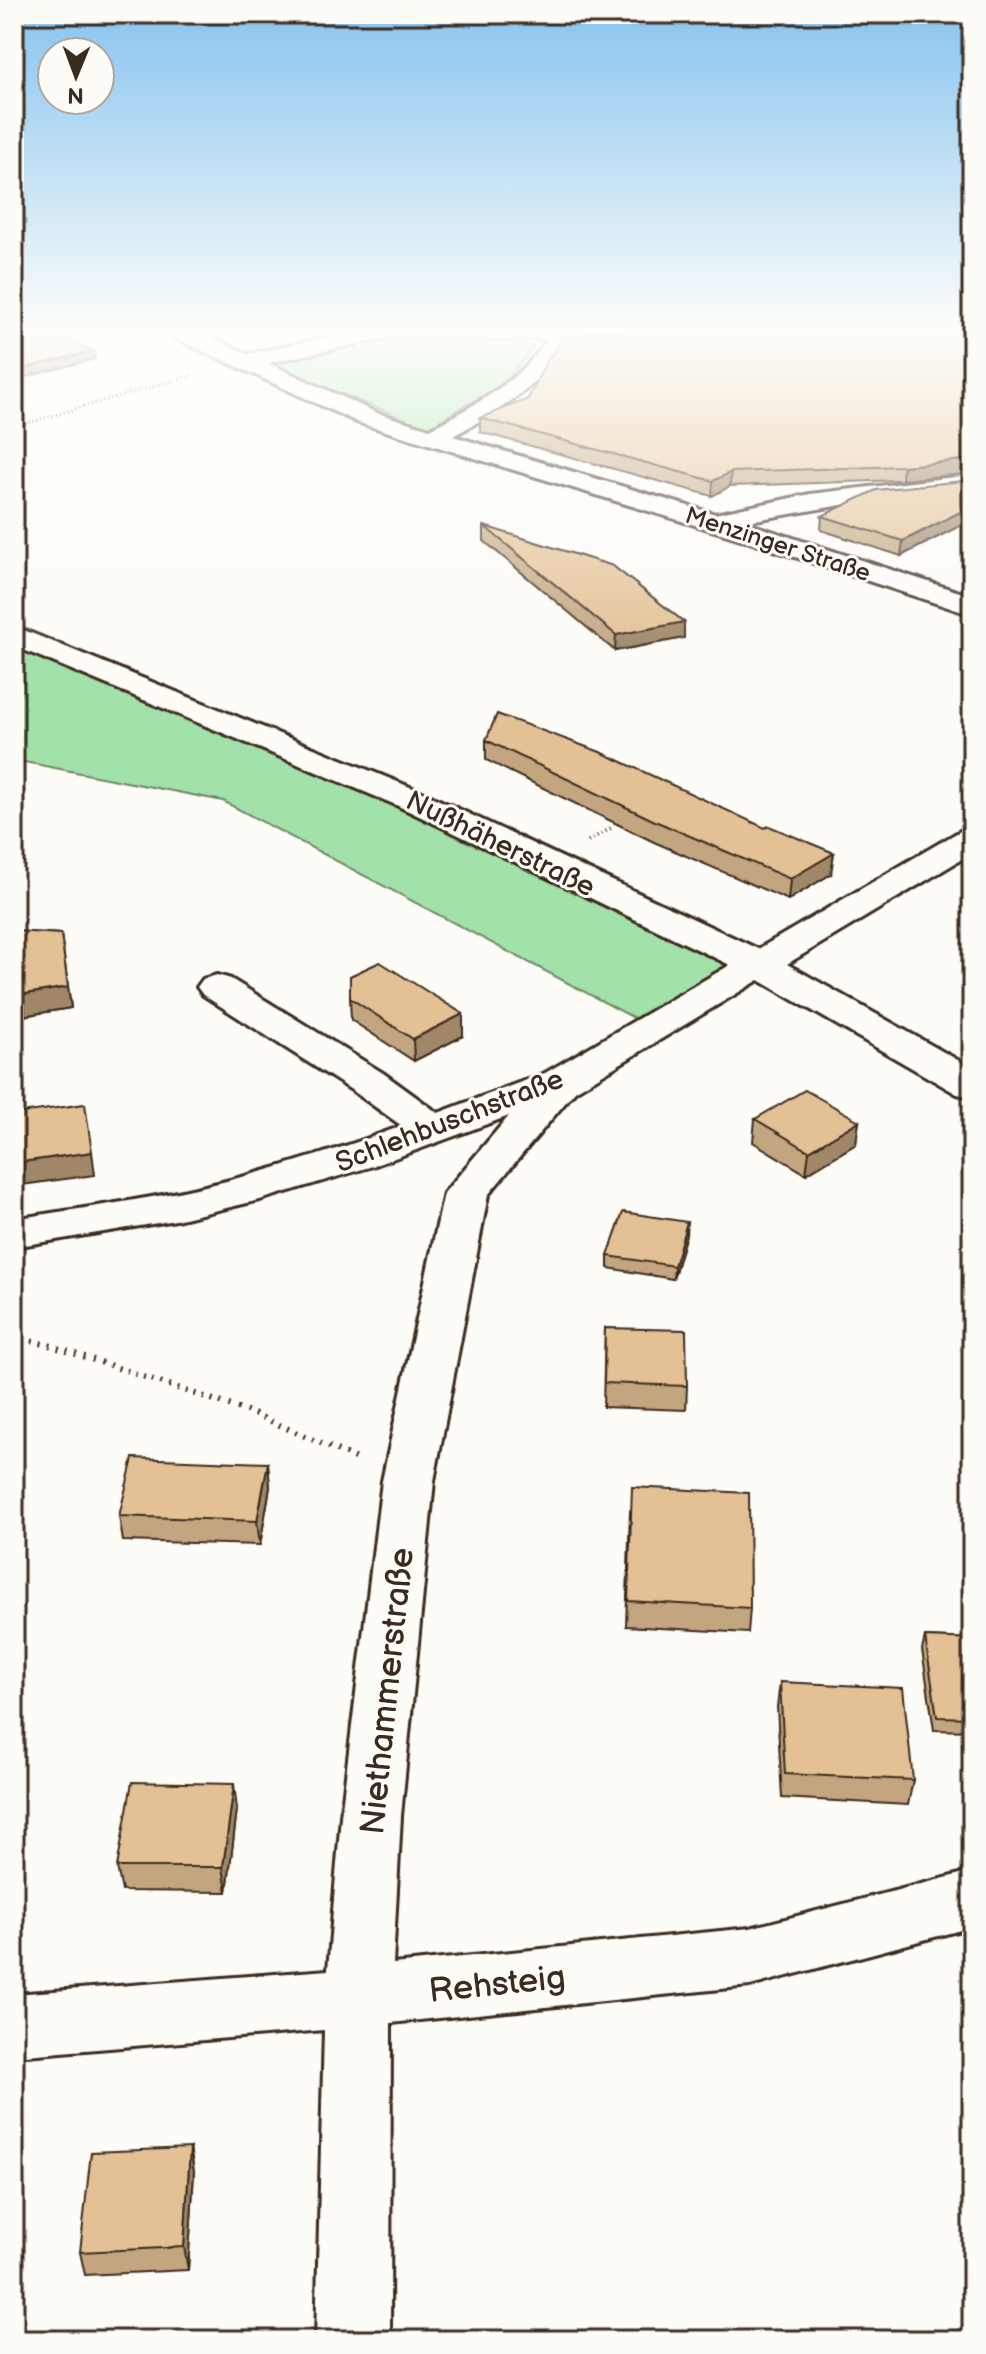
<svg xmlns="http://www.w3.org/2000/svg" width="986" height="2354" viewBox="0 0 986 2354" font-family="'Balsamiq Sans',sans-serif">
<rect width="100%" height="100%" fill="#fdfcf7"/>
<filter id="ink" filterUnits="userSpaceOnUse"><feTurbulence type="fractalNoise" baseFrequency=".0125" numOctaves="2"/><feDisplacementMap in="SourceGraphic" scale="16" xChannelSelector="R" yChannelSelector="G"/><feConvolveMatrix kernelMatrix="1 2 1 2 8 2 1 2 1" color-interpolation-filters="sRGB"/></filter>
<g filter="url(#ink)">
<!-- green -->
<g fill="#a2e1a9" stroke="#6e8664" stroke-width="2">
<polygon points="387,334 504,338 534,347 505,382 427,428 267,364"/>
<polygon points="14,635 757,963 651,1027 223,801 14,760"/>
</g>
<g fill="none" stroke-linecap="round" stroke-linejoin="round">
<defs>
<g id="minor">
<path d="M170 332H199L248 354 351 332H392L389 337 268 363 377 413 430 429C473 406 521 382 547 339H487L479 337 476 332H641L638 337 630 339H569C543 385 499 411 453 436L715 514 810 494 972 475V491L842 505 744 522 972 596V615L734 537 359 423 173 337Z"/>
<path d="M14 626 420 791 758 949 960 831 972 827V853L787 964 972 1068V1097L957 1094 759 980 575 1091 488 1195 434 1481 401 1816 393 1964 750 1928 972 1871V1927L750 1986 391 2023 390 2340H316L324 2030 14 2056V1994L328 1970 341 1816 382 1481 444 1193 509 1116 373 1166 260 1200 176 1220 14 1247V1219C68 1210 124 1203 178 1192 254 1176 329 1153 402 1126L353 1091 203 995 197 987 203 979 217 975 231 979 383 1073 438 1113 545 1073 730 965 396 805 14 646Z"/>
</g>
</defs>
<!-- minor casing -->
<use href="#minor" stroke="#3b2a1e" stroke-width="6"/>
<!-- path-far2 -->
<polyline stroke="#3b2a1e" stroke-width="3" stroke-dasharray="1 3" stroke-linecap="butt" points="14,427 192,375"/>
<!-- path-far1 -->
<polyline stroke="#3b2a1e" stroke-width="4" stroke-dasharray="1 4" stroke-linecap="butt" points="588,841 613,827"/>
<!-- path -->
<polyline stroke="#3b2a1e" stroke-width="6" stroke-dasharray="2 7" stroke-linecap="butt" points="14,1338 49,1345 250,1412 359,1460"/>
<!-- minor -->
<use href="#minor" fill="#fdfcf7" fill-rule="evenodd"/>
</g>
<!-- wall -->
<g fill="#c3a680" stroke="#3b2a1e" stroke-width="2">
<polygon points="972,333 902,480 730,486 712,496 480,432 480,418"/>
<polygon points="822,516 969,521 901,556 821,530"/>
<polygon points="484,526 684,622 684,638 615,651 484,541"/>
<polygon points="486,740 831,874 788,900 654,842 486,760"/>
<polygon points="14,931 61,934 71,1008 22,1016 18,999 14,997"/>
<polygon points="350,998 463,1014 463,1036 414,1061 351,1020"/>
<polygon points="755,1119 859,1121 856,1144 806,1174 753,1142"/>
<polygon points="686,1234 673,1279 608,1268 608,1256"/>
<polygon points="605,1328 687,1386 686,1410 603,1407"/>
<polygon points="268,1463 270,1487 260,1545 123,1541 119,1516"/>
<polygon points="630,1511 750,1608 748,1633 626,1626"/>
<polygon points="925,1637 972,1639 972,1731 934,1730 922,1650"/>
<polygon points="780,1682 913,1780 908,1805 782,1798 777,1707"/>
<polygon points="237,1809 227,1892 122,1891 117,1867"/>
<polygon points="190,2148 194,2172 188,2270 85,2275 80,2252"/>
</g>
<!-- shaded-wall -->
<g fill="#9f8768" stroke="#3b2a1e" stroke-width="2">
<polygon points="94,351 95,359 14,380 14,371"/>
<polygon points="972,459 972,473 902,480 903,466"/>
<polygon points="731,472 730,486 712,496 713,481"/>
<polygon points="972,506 972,521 969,521 901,556 903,541"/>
<polygon points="684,622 684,638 615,651 616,635"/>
<polygon points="834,853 831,874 788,900 790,879"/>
<polygon points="68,987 71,1008 22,1016 19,995"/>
<polygon points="463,1014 463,1036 414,1061 413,1039"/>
<polygon points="859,1121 856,1144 806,1174 809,1151"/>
<polygon points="92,1152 95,1175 14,1186 14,1163"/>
<polygon points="687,1222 686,1234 673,1279 674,1266"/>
<polygon points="268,1463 270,1487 260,1545 257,1521"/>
<polygon points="234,1784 237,1809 227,1892 223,1867"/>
<polygon points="190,2148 194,2172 188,2270 184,2247"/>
</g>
<!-- building -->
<g fill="#e3c195" stroke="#3b2a1e" stroke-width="2">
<polygon points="14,332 49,332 94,351 14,371"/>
<polygon points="569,332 972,333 972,459 903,466 731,472 713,481 480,418 528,399 546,362"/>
<polygon points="972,480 972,506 903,541 822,516 876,490"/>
<polygon points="484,526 613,566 684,622 616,635"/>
<polygon points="497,714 603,753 765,828 769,826 834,853 790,879 655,821 486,740"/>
<polygon points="14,931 61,934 68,987 19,995 14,978"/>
<polygon points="380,962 463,1014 413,1039 350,998 350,976"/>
<polygon points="805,1090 859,1121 809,1151 755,1119"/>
<polygon points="85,1104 92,1152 14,1163 14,1114"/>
<polygon points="623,1212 687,1222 674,1266 608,1256"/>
<polygon points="605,1328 686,1330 687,1386 604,1383"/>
<polygon points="133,1458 268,1463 257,1521 119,1516"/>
<polygon points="632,1487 749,1493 750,1608 628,1601"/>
<polygon points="925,1637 972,1639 972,1718 937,1717"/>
<polygon points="780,1682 903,1688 913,1780 785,1774"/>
<polygon points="132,1782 234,1784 223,1867 117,1867"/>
<polygon points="190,2148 184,2247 80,2252 91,2152"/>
<polygon points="965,2329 969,2340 915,2340 914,2337"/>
</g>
</g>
<!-- sky -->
<linearGradient id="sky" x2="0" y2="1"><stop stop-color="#86c3ee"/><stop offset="0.5" stop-color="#fefefb"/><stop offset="1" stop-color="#fefefb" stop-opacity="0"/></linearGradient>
<rect width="986" height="661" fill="url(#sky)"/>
<g text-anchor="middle" stroke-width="6" stroke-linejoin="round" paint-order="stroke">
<!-- far-street labels -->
<g font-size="24" fill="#3b2a1e" stroke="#fdfcf7">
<text transform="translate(778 544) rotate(18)" y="8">Menzinger Straße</text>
</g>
<!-- street labels -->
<g font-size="28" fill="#3b2a1e" stroke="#fdfcf7">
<text transform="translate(501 843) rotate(26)" y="10">Nußhäherstraße</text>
<text transform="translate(449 1120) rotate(-21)" y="10">Schlehbuschstraße</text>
</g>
<!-- near-street labels -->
<g font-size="34" fill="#3b2a1e" stroke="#fdfcf7">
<text transform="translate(386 1691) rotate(-84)" y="12">Niethammerstraße</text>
<text transform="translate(497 1983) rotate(-6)" y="12">Rehsteig</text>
</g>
</g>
<!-- margin -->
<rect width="986" height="2354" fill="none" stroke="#fdfcf7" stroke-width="48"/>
<rect x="24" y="24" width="938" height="2306" fill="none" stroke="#3b2a1e" stroke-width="3" filter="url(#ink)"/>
<!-- north arrow -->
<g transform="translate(76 76) rotate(181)"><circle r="38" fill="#fdfcf7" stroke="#afa8a0" stroke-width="2"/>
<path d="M0-6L14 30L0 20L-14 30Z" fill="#3b2a1e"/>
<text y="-12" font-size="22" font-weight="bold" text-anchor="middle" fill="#3b2a1e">N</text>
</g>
</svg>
